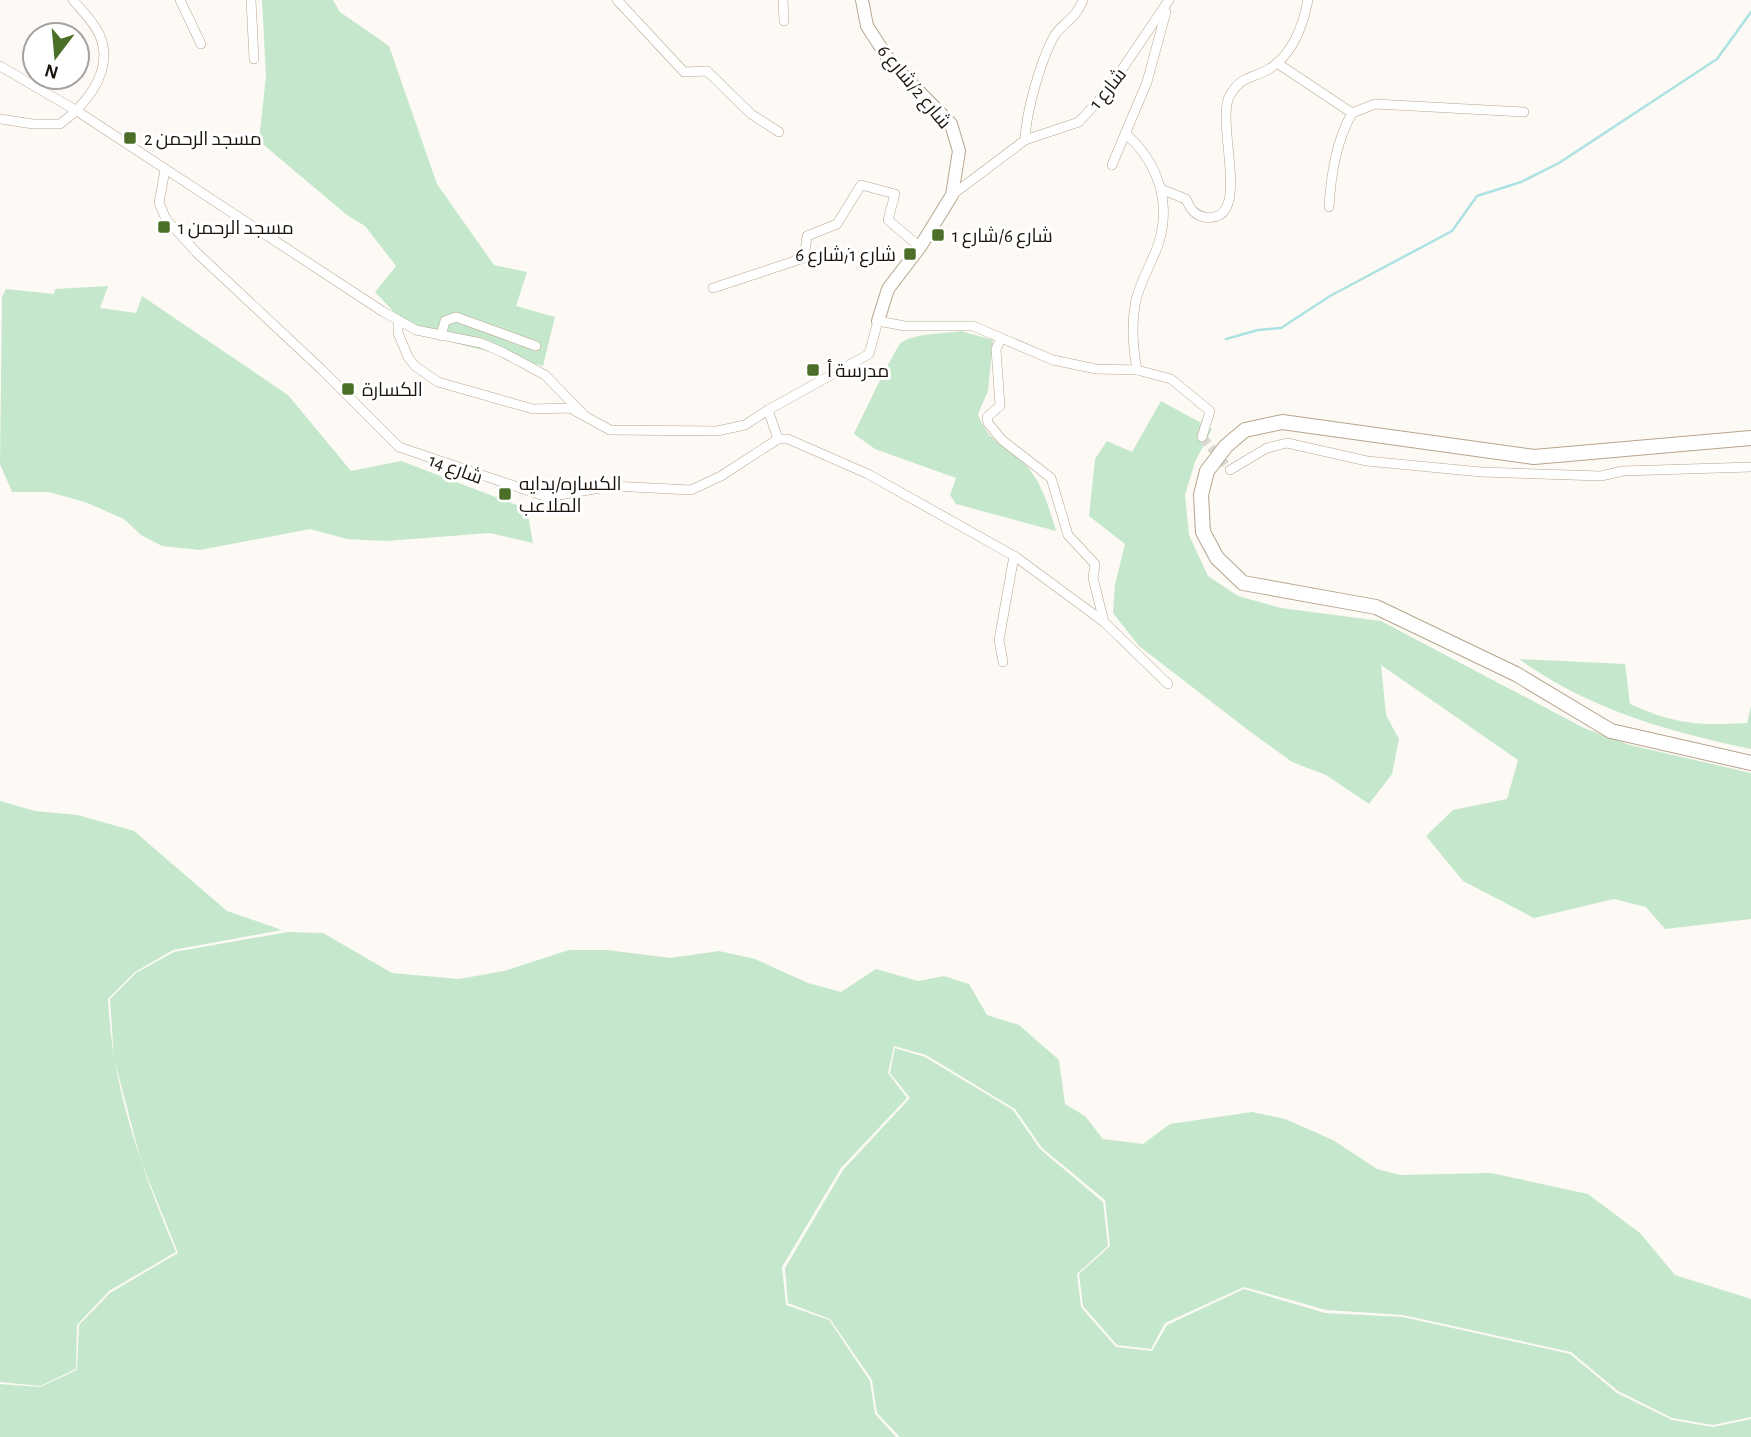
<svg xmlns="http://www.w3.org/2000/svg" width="1751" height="1437" viewBox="0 0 1751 1437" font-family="'Alegreya Sans',Cairo,sans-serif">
<rect width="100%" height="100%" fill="#fdf9f4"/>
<!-- green -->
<g fill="#c5e8cc">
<polygon points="262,0 333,0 340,12 389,46 437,184 494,265 527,272 516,306 555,317 543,366 413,332 375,292 396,266 365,226 347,215 259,141 266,76"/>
<polygon points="108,286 100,308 136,313 142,296 288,395 351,471 401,461 527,509 533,543 490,533 386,541 347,539 310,529 200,550 162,546 141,535 124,519 85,502 49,492 12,492 0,464 2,297 6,289 54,294 55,289"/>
<path d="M961 331 993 340 988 391 978 414C988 445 1012 447 1030 470 1044 488 1049 509 1056 531L956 504 950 495 956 478 875 449 854 434C860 422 896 345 902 342 916 333 945 334 961 331Z"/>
<polygon points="1161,401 1212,429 1195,462 1185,495 1189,535 1208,576 1238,596 1281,608 1381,621 1584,728 1630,745 1751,773 1751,919 1665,929 1646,907 1614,899 1534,918 1463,881 1426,836 1453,810 1507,799 1518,760 1381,665 1386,715 1399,739 1392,774 1369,804 1326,775 1292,762 1248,730 1139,646 1113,613 1115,585 1125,544 1089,516 1095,459 1107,441 1132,452"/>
<path d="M1519 659 1625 664 1630 704C1675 724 1698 726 1747 723L1751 706V749C1668 732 1588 709 1519 659Z"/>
<path d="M0 801 35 811 78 815 134 831 227 911 282 930 173 950 135 972 108 999C112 1088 142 1170 176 1252L109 1291 77 1325 76 1369 40 1386 0 1382Z"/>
<polygon points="288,932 323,933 392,973 459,979 504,971 569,950 607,950 670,958 719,951 755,959 808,983 841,992 876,969 918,981 944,976 969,984 987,1015 1019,1025 1059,1060 1065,1104 1085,1116 1103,1139 1143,1144 1170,1124 1252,1112 1285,1119 1333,1140 1377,1169 1401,1175 1491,1173 1588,1194 1640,1233 1675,1275 1751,1299 1751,1417 1713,1425 1672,1418 1618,1391 1571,1352 1403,1315 1326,1310 1244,1287 1165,1323 1151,1349 1117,1345 1083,1306 1079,1274 1110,1246 1105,1200 1042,1148 1015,1109 926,1055 894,1046 888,1073 907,1098 841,1168 782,1267 786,1305 829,1320 870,1381 875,1414 896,1437 0,1437 0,1384 40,1387 77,1370 79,1325 110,1293 178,1253 141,1161 114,1058 110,999 136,973 174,952"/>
<polygon points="895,1048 925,1057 1013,1110 1040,1149 1103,1202 1108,1246 1077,1274 1081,1307 1116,1347 1152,1351 1167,1325 1244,1289 1325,1313 1403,1317 1570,1354 1617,1393 1672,1420 1713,1427 1751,1419 1751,1437 900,1437 877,1413 872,1380 830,1319 788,1303 785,1268 843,1170 910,1098 890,1073"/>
</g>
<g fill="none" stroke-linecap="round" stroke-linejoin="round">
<!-- stream -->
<polyline stroke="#ade2e3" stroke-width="2.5" points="1226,339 1258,330 1281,328 1330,296 1452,231 1477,196 1521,182 1559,163 1717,59 1751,12"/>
<!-- street-tunnel -->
<polyline stroke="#dbd7d1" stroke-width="9" stroke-dasharray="9 4.5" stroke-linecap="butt" points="1202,437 1230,470"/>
<defs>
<g id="street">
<polyline points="180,0 201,44"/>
<polyline points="251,0 254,59"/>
<polyline points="617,0 684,72 707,71 751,114 779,132"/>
<polyline points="783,0 784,21"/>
<polyline points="1277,63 1352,113 1375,104 1524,112"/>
<polyline points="0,66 77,111 382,311 416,330 481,343 504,353 545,375 583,414"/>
<path d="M0 119 33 124H60C83 107 109 78 103 46 100 28 84 13 73 0"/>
<path d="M1125 133C1158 162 1172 203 1158 245 1151 265 1138 285 1135 305 1131 328 1133 348 1137 370"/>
<path d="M1025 140C1026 112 1040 63 1053 38 1061 23 1075 21 1083 0"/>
<polyline points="1112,165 1147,82 1166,12"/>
<polyline points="165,170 159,203 166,219 196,252 321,369 399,447 547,497 612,486 691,490 721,476 778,439 768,410 869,354 878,321 905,326 973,326 1053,360 1096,369 1137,370 1171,379 1210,411 1202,437"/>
<path d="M1163 190 1186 199C1190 208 1194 215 1204 217 1255 225 1214 123 1230 95 1242 75 1252 79 1269 69 1292 55 1303 26 1308 0"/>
<polyline points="952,195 1025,140 1079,122 1108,90 1169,0"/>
<path d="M1329 207C1331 174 1336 142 1352 113"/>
<polyline points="713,288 804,258 807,236 837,224 861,185 895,194 888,220 920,247"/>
<polyline points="398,320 398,333 408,357 415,366 438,382 533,409 570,408 610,430 717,431 745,425 768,410"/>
<polyline points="441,336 445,321 456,317 536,346"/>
<polyline points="1001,339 996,349 1000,406 987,417 988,423 1002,440 1051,478 1068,535 1095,564 1093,578 1104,622"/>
<polyline points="778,439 788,439 868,474 1016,557 1104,622 1168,684"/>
<polyline points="1230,470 1267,448 1287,443 1367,461 1481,472 1601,476 1623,471 1751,467"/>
<polyline points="1003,662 999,640 1014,556"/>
</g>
<polyline id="secondary" points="862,0 867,26 891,63 951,124 959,151 952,195 920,247 888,289 878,321"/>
<polyline id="primary" points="1751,438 1534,457 1282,422 1245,430 1226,446 1207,471 1201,495 1203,532 1217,558 1243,583 1376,607 1516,674 1611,731 1751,763"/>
</defs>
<!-- street casing -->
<use href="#street" stroke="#b7a58e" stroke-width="10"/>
<!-- secondary casing -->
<use href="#secondary" stroke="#b7a58e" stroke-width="14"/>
<!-- primary casing -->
<use href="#primary" stroke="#b7a58e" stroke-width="16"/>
<!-- street -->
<use href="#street" stroke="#fff" stroke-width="9"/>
<!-- secondary -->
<use href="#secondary" stroke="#fff" stroke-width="12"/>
<!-- primary -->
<use href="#primary" stroke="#fff" stroke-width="14"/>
</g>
<!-- markers -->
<g fill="#4b6f28" stroke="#fff" stroke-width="2.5">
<rect x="123" y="131" width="14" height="14" rx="3.5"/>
<rect x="157" y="220" width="14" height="14" rx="3.5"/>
<rect x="931" y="228" width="14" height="14" rx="3.5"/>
<rect x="903" y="247" width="14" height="14" rx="3.5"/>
<rect x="806" y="363" width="14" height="14" rx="3.5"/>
<rect x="341" y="382" width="14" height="14" rx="3.5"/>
<rect x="498" y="487" width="14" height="14" rx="3.5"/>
</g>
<g text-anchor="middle" stroke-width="6" stroke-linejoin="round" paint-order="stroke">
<!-- street labels -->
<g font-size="19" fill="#1c150d" stroke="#fff">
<text transform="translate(915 86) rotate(50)" y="7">شارع 2/شارع 6</text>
<text transform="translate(1107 88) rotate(-51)" y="7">شارع 1</text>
<text transform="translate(456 468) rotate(20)" y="7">شارع 14</text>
</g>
<!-- poi labels -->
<g font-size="19" fill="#1c150d" stroke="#fff" text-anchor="start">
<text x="144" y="145">مسجد الرحمن 2</text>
<text x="178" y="234">مسجد الرحمن 1</text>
<text x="952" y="242">شارع 6/شارع 1</text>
<text x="896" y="261" text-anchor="end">شارع 1/شارع 6</text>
<text x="827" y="377">مدرسة أ</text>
<text x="362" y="396">الكسارة</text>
<text x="519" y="490">الكساره/بدايه<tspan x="519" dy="22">الملاعب</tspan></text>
</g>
</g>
<!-- north arrow -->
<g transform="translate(56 56) rotate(196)"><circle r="33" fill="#ffffff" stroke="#a4a19e" stroke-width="2"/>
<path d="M0-5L12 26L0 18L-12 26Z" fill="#4b6f28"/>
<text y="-10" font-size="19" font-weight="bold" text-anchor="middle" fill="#1c150d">N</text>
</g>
</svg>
